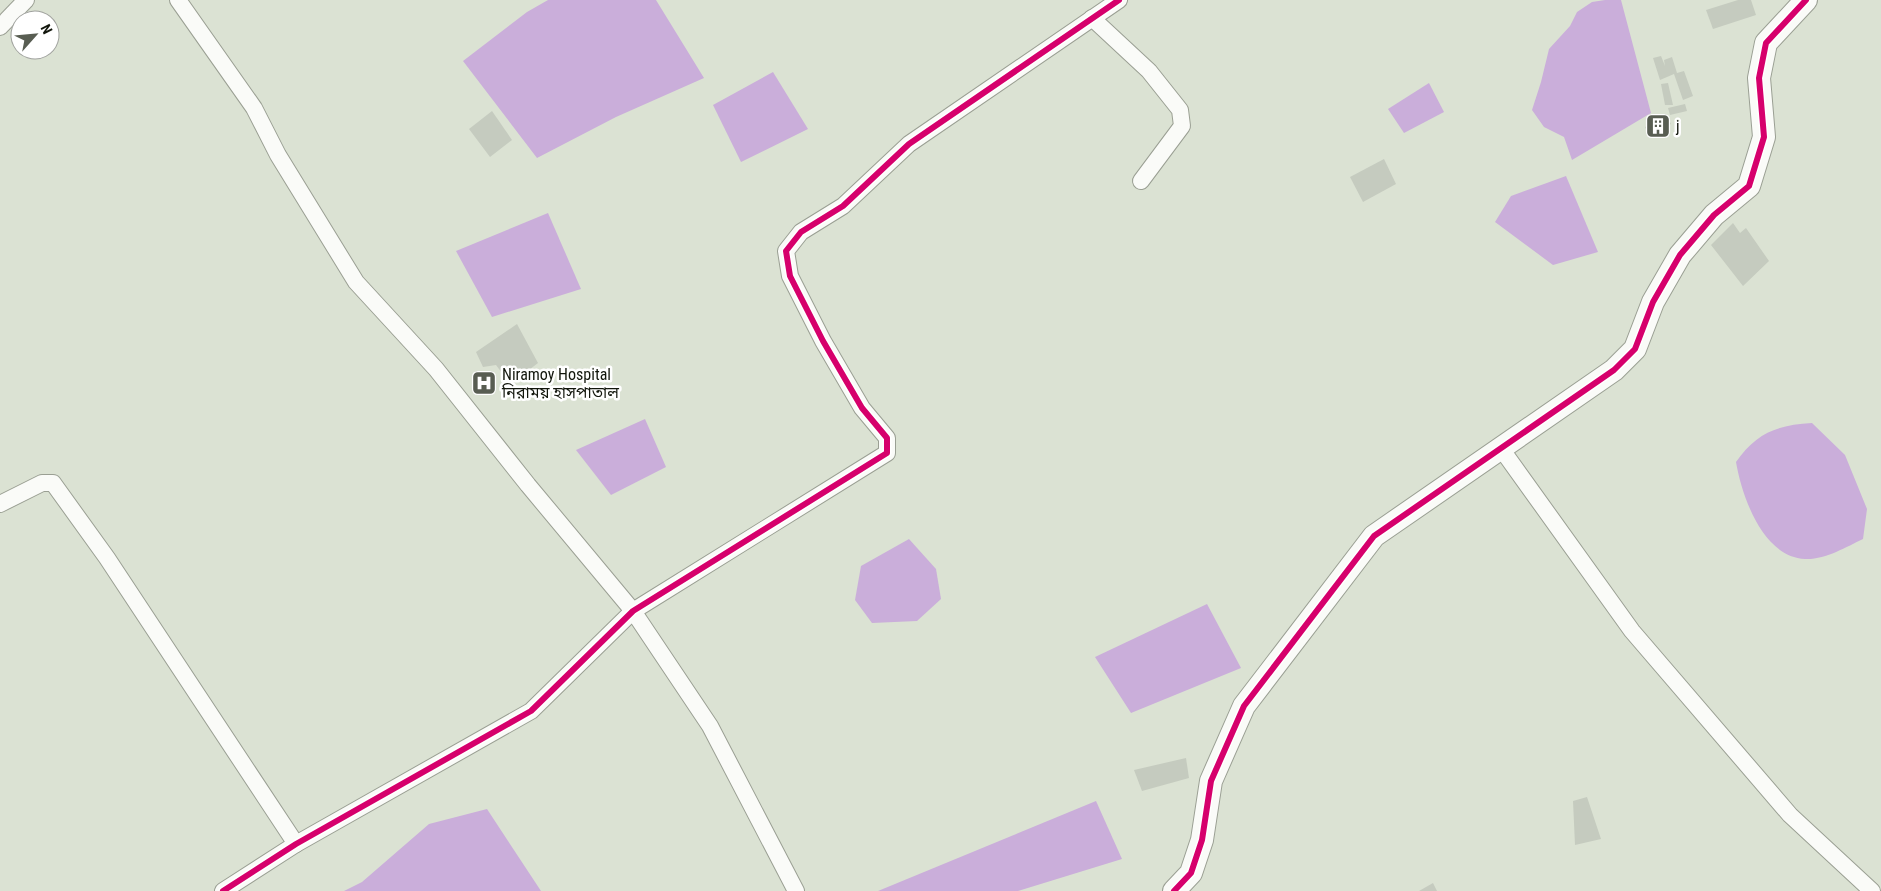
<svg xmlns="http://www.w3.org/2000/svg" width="1881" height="891" viewBox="0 0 1881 891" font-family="'Roboto Condensed','Noto Sans Bengali',sans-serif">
<rect width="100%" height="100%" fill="#dbe2d3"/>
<!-- water -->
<g fill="#caaeda">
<polygon points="548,0 656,0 704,78 616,117 537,158 463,61 527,12"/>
<polygon points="1605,0 1621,0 1651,113 1572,160 1564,137 1544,127 1532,110 1541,82 1549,49 1570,26 1577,12 1592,2"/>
<polygon points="773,72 808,129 741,162 713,105"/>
<polygon points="1429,83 1444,112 1404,133 1388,109"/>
<polygon points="1566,176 1598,252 1553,265 1495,222 1511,196"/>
<polygon points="548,213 581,289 492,317 456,251"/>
<polygon points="645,419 666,467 611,495 576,450"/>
<path d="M1812 423 1845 455 1867 509 1863 539C1846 547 1825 560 1805 559 1763 557 1742 497 1736 462 1756 433 1777 425 1812 423Z"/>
<polygon points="909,539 936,569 941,599 917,621 872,623 855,600 861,566"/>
<polygon points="1207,604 1241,668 1131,713 1095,657"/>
<polygon points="1096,801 1122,859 1018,891 878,891"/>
<polygon points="487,809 541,891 344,891 362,882 429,824"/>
</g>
<!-- building -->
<g fill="#c5cbbf">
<polygon points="1738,0 1751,0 1756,15 1713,29 1706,10"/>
<polygon points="1661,56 1665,66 1664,60 1672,57 1677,73 1684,71 1693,96 1683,100 1674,74 1660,80 1653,58"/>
<polygon points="1668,83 1673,105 1665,105 1661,84"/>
<polygon points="1685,104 1687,111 1670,115 1668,108"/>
<polygon points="492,111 512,140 490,157 469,129"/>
<polygon points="1667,116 1671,124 1649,135 1645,127"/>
<polygon points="1384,159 1396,184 1363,202 1350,177"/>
<polygon points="1733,223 1740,233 1746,228 1769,261 1743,286 1711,245"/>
<polygon points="517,324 538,363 521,376 502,373 496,365 483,367 476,352"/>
<polygon points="1186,758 1189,778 1142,791 1134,770"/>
<polygon points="1587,797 1601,839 1575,845 1573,801"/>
<polygon points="1433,883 1437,891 1419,891"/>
</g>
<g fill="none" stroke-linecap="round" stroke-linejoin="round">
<defs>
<g id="street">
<polyline points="178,0 254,108 278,155 356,282 436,369 528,485 633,611 710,726 796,891"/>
<polyline points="1092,18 1149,71 1180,110 1182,126 1141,181"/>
<polyline points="0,27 26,0"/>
<polyline points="1500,447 1632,631 1790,815 1872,891"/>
<polyline points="0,504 42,483 53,483 107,558 296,844"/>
<polyline points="223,891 296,844 531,711 633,611 887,453 887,438 862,408 823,341 790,276 786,251 801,232 843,206 909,144 1119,0"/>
</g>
<polyline id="secondary" points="1174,891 1191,873 1202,840 1211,781 1244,706 1374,536 1614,370 1635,349 1653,302 1680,255 1714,215 1749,186 1764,137 1759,78 1766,43 1806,0"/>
</defs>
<!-- street casing -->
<use href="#street" stroke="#9a9f93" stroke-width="18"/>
<!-- secondary casing -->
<use href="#secondary" stroke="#9a9f93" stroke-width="24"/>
<!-- street -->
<use href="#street" stroke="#fafbf8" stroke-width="16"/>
<!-- secondary -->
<use href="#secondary" stroke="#fafbf8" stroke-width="22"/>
<defs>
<g id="cycleway">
<polyline points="223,891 296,844 531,711 633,611 887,453 887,438 862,408 823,341 790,276 786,251 801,232 843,206 909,144 1119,0"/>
<polyline points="1174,891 1191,873 1202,840 1211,781 1244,706 1374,536 1614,370 1635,349 1653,302 1680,255 1714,215 1749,186 1764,137 1759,78 1766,43 1806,0"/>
</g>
</defs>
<!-- cycleway casing -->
<use href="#cycleway" stroke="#fff" stroke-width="9"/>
<!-- cycleway -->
<use href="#cycleway" stroke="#d6006c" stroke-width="6"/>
</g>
<!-- icons -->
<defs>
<symbol id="building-square" viewBox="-11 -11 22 22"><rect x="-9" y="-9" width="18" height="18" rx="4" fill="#585d52" stroke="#fff"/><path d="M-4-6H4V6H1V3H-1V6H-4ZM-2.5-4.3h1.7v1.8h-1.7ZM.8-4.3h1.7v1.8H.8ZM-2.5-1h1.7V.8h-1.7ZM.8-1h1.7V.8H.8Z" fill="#fff"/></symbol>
<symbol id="hospital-square" viewBox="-11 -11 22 22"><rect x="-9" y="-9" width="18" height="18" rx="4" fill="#585d52" stroke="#fff"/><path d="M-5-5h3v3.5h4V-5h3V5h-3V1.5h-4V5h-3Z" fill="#fff"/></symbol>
</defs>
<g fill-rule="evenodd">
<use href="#building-square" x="1644" y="112" width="28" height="28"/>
<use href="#hospital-square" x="470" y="369" width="28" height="28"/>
</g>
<g text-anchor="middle" stroke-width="5" stroke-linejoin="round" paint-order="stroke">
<!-- poi labels -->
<g font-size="16" fill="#12160c" stroke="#fff" text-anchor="start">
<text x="1676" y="132">j</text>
<text x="502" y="380">Niramoy Hospital<tspan x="502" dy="18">নিরাময় হাসপাতাল</tspan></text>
</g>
</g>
<!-- north arrow -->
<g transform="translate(35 35) rotate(63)"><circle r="24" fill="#ffffff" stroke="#a0a29e"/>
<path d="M0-4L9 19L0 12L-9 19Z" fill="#585d52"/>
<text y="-8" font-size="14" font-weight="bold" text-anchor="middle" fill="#12160c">N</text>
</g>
</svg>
